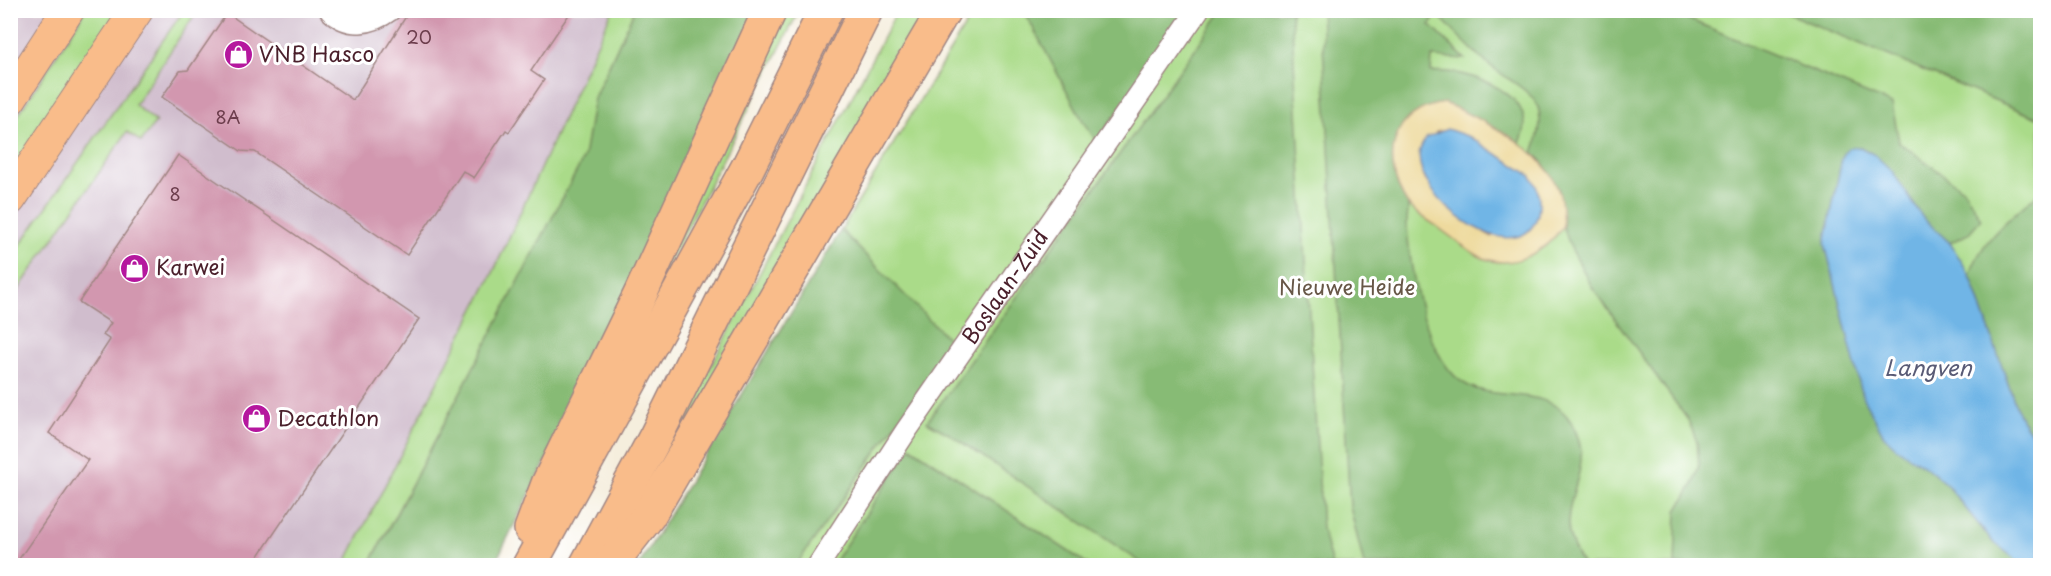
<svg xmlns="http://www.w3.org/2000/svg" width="2051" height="576" viewBox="0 0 2051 576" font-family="'Playpen Sans',sans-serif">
<rect width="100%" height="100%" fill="#fff"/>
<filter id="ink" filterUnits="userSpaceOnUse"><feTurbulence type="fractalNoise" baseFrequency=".0167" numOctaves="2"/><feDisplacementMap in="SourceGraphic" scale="12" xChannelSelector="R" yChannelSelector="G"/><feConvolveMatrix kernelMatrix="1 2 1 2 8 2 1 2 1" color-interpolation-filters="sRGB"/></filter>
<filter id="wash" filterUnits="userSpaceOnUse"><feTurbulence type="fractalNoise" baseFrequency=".008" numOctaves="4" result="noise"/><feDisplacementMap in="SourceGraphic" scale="24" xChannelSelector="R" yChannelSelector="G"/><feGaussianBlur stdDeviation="1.35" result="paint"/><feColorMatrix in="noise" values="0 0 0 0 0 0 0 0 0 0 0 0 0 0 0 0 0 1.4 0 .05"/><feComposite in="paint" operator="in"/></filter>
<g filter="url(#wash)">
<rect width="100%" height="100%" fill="#f5eedd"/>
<!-- industrial -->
<polygon fill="#d0bdcd" points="10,11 692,11 417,565 11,565"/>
<!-- green -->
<g fill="#aadb89" stroke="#7a7d5a" stroke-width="1.5">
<polygon points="184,10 197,11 135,105 156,122 141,142 127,132 11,300 11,258"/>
<polygon points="85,11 118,11 11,181 11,126"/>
<polygon points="612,11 634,11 594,98 585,157 369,565 344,566 492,275"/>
<polygon points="779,11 799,11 614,371"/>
<polygon points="897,11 932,11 606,566"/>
<polygon points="974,11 2040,11 2040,565 654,566 851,241 841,230"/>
</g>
<!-- forest -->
<g fill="#87bb75" stroke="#686d50" stroke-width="1.5">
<polygon points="1223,10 1291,11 1322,529 1332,565 1145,565 949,434 927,422"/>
<polygon points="634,11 759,11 638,278 494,565 369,566 584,157 594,98"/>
<polygon points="1024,11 1187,11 1097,142 1084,123"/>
<path d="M1321 11H1669L1892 104 1899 142 1964 190 1981 219 1968 234 1950 243C1941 235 1929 227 1922 217 1901 188 1894 164 1860 147L1926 467 1946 484 1992 541 2023 565H1675L1677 511 1692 486 1699 465 1697 442 1688 420 1592 287 1570 246 1563 226 1559 190 1541 160 1533 153C1554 94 1526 95 1487 63 1469 48 1454 31 1437 14L1430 25 1465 59 1432 57 1431 72C1467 68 1547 96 1519 144L1485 122 1394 164C1395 173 1396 182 1400 190 1403 196 1408 200 1408 206 1408 212 1407 218 1407 224 1409 267 1426 364 1467 385 1499 402 1549 385 1571 422 1595 464 1569 484 1568 523 1568 539 1576 553 1583 565H1364L1350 507Z"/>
<polygon points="1782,11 2040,11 2040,119"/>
<path d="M2040 192V446L2019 415 1970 275C1981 238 2013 216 2040 192Z"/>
<polygon points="841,230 953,344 796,565 639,565"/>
<polygon points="911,447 1089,565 832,565"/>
</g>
<!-- sand -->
<path fill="#eeda9e" stroke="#9c7c64" stroke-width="1.5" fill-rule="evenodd" d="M1445 103C1485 122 1540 144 1558 189 1563 199 1562 214 1563 226 1545 253 1509 273 1477 255 1464 247 1451 237 1439 228 1430 221 1414 213 1407 203 1380 162 1390 109 1445 103ZM1447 130 1470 137 1530 176 1492 237 1457 215 1423 177 1436 132Z"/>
<!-- water -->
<g fill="#6fb5e6" stroke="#5c6a88" stroke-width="1.5">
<path d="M1447 129 1470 137 1530 175C1539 187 1541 199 1538 214 1521 278 1409 197 1420 150 1421 146 1424 142 1426 138Z"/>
<polygon points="1860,147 1875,155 1892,171 1923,218 1950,243 1970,275 2019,415 2040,446 2040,565 2023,565 1992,541 1946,484 1926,467 1899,450 1884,436 1863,398 1825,244 1842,157 1848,148"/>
</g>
<g id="blocks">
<!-- building -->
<g fill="#d297af">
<polygon points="410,10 572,10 531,71 544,80 509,132 506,130 474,178 463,171 407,255 255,152 241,151 162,97 180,71 188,70 227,13 353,100"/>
<polygon points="178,155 419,319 252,566 14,566 88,460 49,433 110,340 103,335 111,323 79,302"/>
</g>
</g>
</g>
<g filter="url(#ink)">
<use href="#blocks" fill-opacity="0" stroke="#a08684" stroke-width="1.5"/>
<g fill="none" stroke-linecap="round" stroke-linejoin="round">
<defs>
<g id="minor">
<path d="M330 10C349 28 371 24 390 10"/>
<path id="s1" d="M818 566 906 431 1198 10"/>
</g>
<g id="primary">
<polyline points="10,99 68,10"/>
<polyline points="10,199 137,10"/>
</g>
<g id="motorway">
<polyline points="531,529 548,484 640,295 770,10"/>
<polyline points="529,566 748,167 826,10"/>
<polyline points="586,566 656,436 866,10"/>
<polyline points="609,566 649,515 944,10"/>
</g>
</defs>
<!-- minor casing -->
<use href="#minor" stroke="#a08684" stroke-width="24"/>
<!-- primary casing -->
<use href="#primary" stroke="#a08684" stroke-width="34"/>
<!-- motorway casing -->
<use href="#motorway" stroke="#a08684" stroke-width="36"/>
<!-- minor -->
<use href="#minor" stroke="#fff" stroke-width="21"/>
<!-- primary -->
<use href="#primary" stroke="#f9bc8a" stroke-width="32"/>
<!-- motorway -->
<use href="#motorway" stroke="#f9bc8a" stroke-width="33"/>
</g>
</g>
<!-- icons -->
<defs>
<symbol id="shop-disc" viewBox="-11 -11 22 22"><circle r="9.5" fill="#b5179e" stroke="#fff"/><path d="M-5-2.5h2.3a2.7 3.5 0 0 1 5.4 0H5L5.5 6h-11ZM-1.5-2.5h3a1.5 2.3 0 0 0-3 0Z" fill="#fff"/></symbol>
</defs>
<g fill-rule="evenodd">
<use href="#shop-disc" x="222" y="38" width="33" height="33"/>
<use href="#shop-disc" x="118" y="252" width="33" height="33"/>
<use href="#shop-disc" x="240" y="402" width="33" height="33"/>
</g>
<g text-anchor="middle" stroke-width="6" stroke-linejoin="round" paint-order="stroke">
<!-- number labels -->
<g font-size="18" fill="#6c3d4c">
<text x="419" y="44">20</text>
<text x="228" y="124">8A</text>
<text x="175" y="201">8</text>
</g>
<!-- poi labels -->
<g font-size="21" fill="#4a1f2b" stroke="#fff" text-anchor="start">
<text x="259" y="62">VNB Hasco</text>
<text x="156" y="275">Karwei</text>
<text x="277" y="426">Decathlon</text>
</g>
<!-- street labels -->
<g font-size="21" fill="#4a1f2b" stroke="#fff">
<text dy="7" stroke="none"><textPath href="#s1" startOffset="336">Boslaan-Zuid</textPath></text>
</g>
<!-- park labels -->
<g font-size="21" fill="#675747" stroke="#fff">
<text x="1347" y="295">Nieuwe Heide</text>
</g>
<!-- water labels -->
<g font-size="22" font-style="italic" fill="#595b76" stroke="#fff">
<text x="1928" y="376">Langven</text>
</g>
</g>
<!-- margin -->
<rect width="2051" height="576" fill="none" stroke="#fff" stroke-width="36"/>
</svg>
